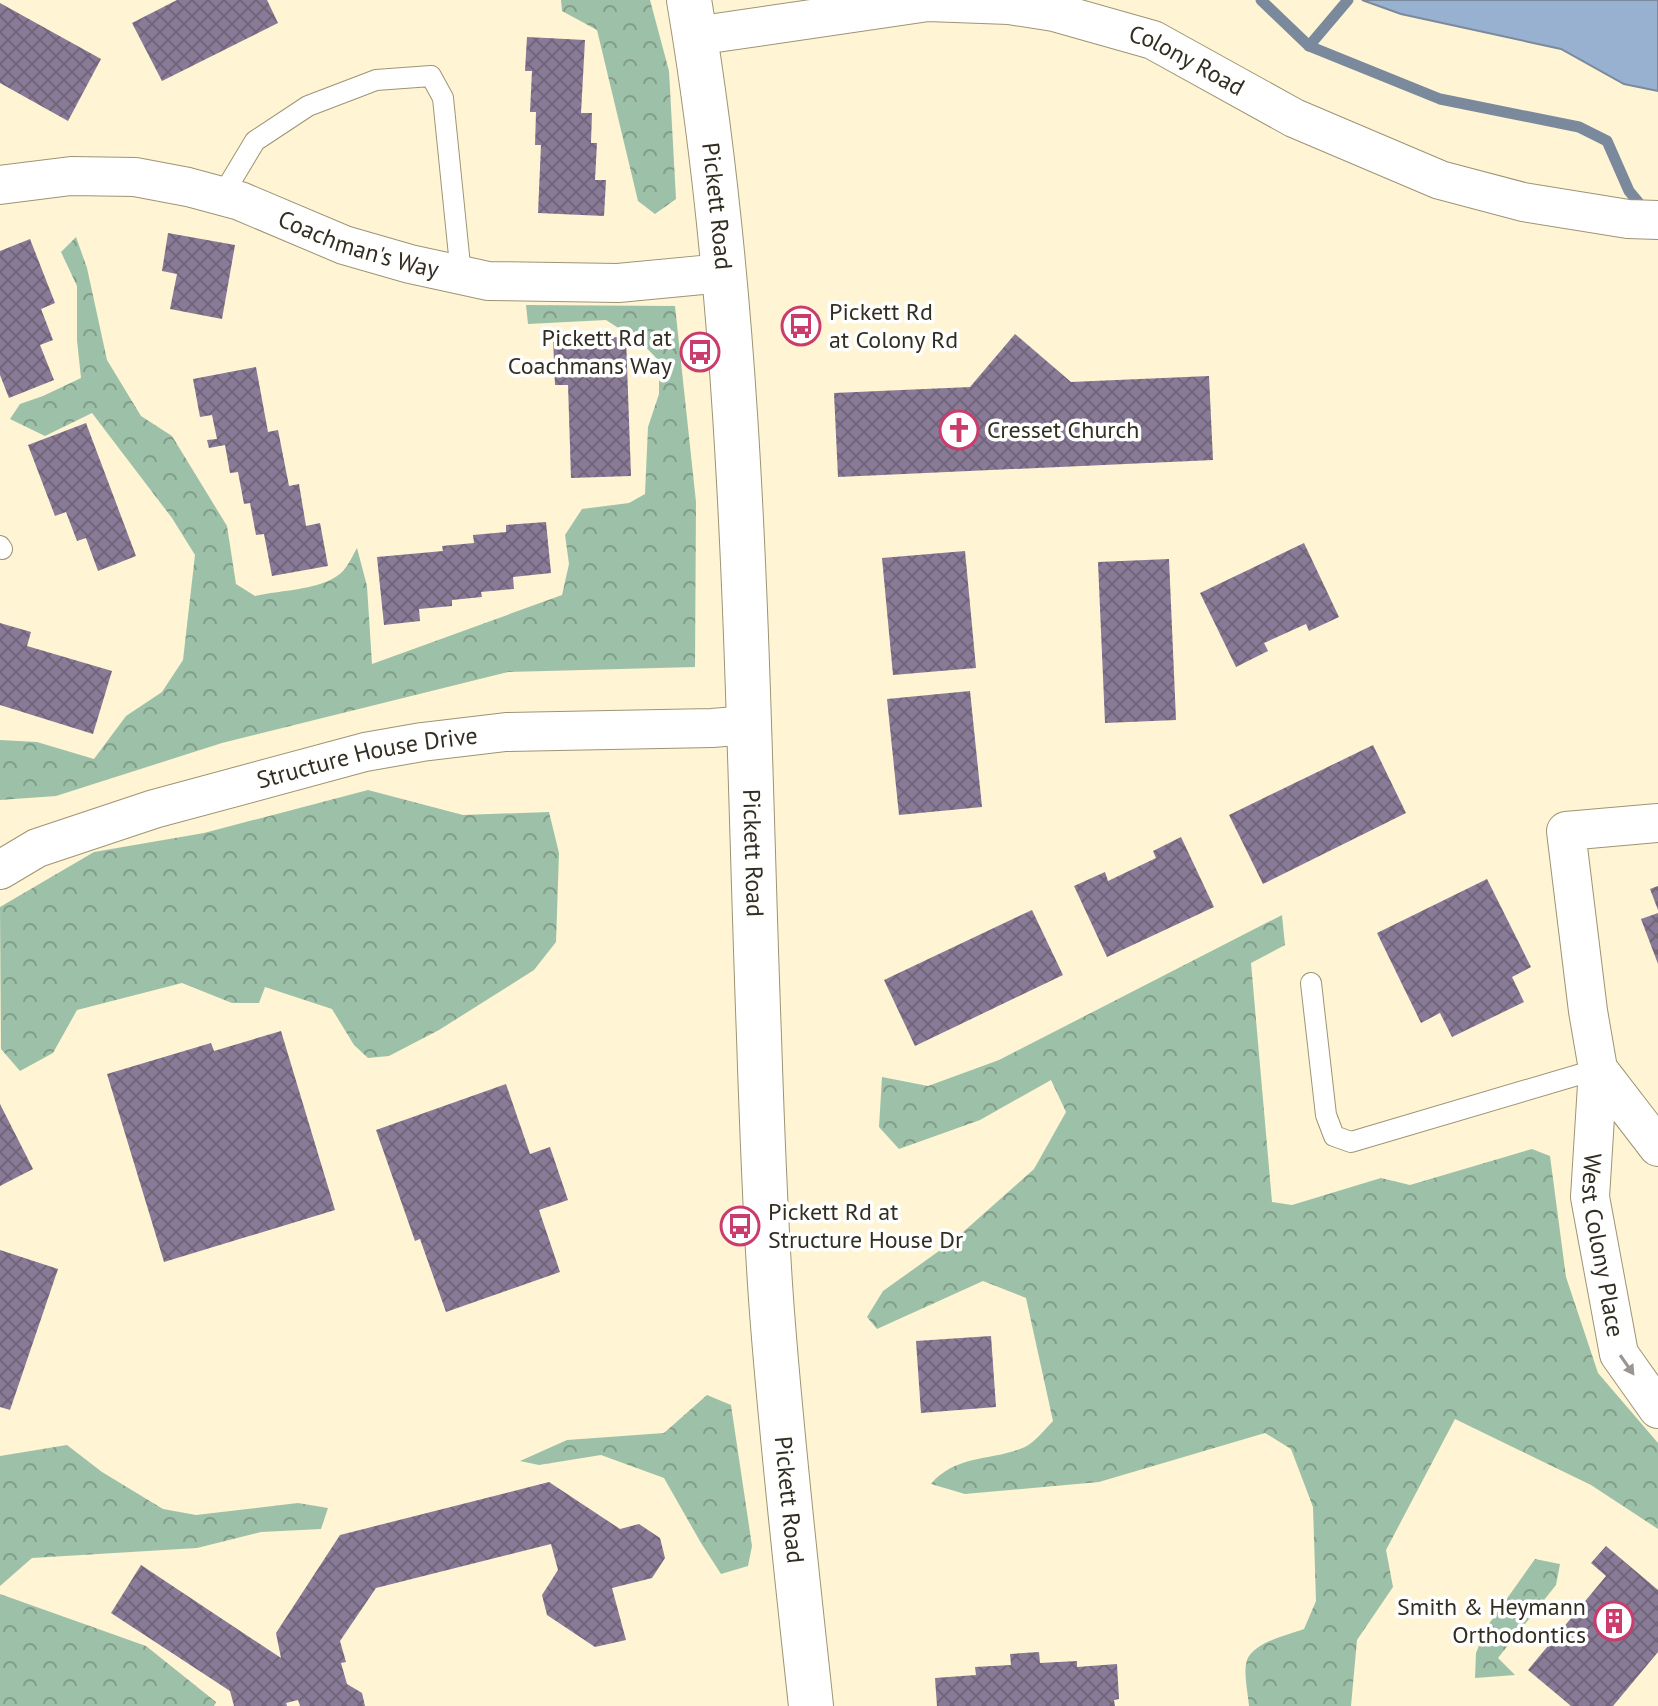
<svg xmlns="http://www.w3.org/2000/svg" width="1658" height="1706" viewBox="0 0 1658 1706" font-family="'PT Sans',sans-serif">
<defs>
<pattern id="forest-crowns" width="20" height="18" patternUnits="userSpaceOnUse" patternTransform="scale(2)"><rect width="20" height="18" fill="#9dc1a8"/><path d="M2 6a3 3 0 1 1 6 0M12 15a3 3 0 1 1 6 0" fill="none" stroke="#819d88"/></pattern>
<pattern id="building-cross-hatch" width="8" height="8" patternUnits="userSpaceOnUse" patternTransform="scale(2)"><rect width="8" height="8" fill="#897b97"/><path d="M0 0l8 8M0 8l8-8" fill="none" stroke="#71657b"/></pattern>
</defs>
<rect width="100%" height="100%" fill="#fff4d3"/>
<!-- forest -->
<g fill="url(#forest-crowns)">
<polygon points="561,0 650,0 669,71 676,199 655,214 638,201 597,30 562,11"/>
<path d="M76 237 87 268 107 360 141 416 172 436 227 526 236 584 255 596C280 590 327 590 344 570 349 564 353 555 357 548L367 586 372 664 562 595 569 564 565 535 582 509 629 503 645 494 648 427 659 394V361L642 343 606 320 528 324 526 305 675 306 696 502 695 667 508 672 222 743 56 796 0 800V740L37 742 94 759 126 716 162 692 183 660 195 555 172 518 92 413 45 436 10 419 20 404 43 396 81 378 77 340V286L61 252Z"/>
<polygon points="368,790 463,815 549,812 559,853 556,942 534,970 439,1030 389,1056 368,1058 354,1045 332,1009 265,987 259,1003 232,1003 182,983 77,1010 53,1053 20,1071 1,1049 0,907 94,852 204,833"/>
<path d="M1282 915 1285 945 1251 963 1272 1202 1292 1205 1381 1178 1410 1185 1532 1149 1550 1156 1566 1277 1598 1373 1658 1443V1529L1591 1485 1455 1419 1386 1550 1393 1587 1357 1640 1351 1706H1249C1248 1693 1243 1672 1247 1660 1254 1642 1288 1635 1304 1629L1316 1601 1313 1507 1291 1449 1265 1433 1099 1482 965 1494 931 1484C956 1454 994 1461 1025 1447 1035 1442 1045 1429 1053 1421L1026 1298 983 1281 877 1329 867 1317 883 1291 953 1241 1034 1169 1066 1112 1051 1080 980 1120 899 1149 879 1127 882 1077 928 1086 999 1060Z"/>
<polygon points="707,1395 731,1405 752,1546 748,1566 721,1574 701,1543 664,1478 601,1455 539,1465 520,1461 567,1440 664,1433"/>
<polygon points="67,1445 102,1472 163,1509 196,1515 298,1503 328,1508 321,1529 261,1532 197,1548 32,1558 0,1586 0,1456"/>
<polygon points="1535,1559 1560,1564 1556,1585 1498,1658 1515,1675 1475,1678 1476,1653 1486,1628"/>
<polygon points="0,1594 146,1646 216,1702 214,1706 0,1706"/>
</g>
<!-- water -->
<polygon fill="#98b1d0" stroke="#7a8a9c" stroke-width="2" points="1362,0 1658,0 1658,91 1624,84 1561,49 1401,14"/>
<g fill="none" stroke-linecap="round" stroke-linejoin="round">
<!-- stream -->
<g stroke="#7a8a9c" stroke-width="11">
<polyline points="1261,0 1309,46 1440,99 1579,127 1607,141 1629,191 1644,209"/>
<polyline points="1309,46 1348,0"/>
</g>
</g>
<!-- building -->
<g fill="url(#building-cross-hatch)">
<polygon points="177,0 267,0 278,23 162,81 132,23"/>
<polygon points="0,3 101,59 68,121 0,83"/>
<polygon points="527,37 585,40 581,113 592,113 591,143 597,143 595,180 606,180 604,216 538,213 541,145 535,145 536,112 530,112 532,71 525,71"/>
<polygon points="168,233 235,245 222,319 170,309 177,274 162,271"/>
<polygon points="30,239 55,303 41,309 53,340 40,345 54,380 9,398 0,375 0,251"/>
<polygon points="1015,334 1071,382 1209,376 1213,460 838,477 834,393 970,387"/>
<polygon points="626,337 631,476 571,478 568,385 555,385 553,338"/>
<polygon points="256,367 268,432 278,430 289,486 299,484 306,526 320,523 328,566 272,576 264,534 256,535 250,503 244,504 238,472 230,473 225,445 209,448 207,440 217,439 212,415 200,417 193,379"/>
<polygon points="86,423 136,556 98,571 86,538 77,541 66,512 55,516 28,445"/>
<polygon points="546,522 551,573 513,577 514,589 481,592 482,597 452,600 452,606 419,609 420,621 384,625 377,557 443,551 442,546 474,543 473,535 506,532 506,525"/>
<polygon points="1304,543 1339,617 1309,631 1306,624 1264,643 1268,651 1236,667 1200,593"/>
<polygon points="965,551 976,668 893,675 882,558"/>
<polygon points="1169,559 1176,720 1105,723 1098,562"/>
<polygon points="0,623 31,632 27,646 112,671 93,734 0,705"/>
<polygon points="970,691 982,807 899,815 887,699"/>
<polygon points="1373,745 1406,813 1263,884 1229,815"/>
<polygon points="1181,837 1214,907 1107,957 1074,886 1105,872 1108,881 1156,858 1153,851"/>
<polygon points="1487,879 1531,967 1512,977 1524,1002 1452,1037 1440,1013 1421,1023 1377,933"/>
<polygon points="1658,886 1658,910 1650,889"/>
<polygon points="1032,910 1063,975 915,1046 884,980"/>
<polygon points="1658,913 1658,964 1641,919"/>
<polygon points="281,1031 335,1210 164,1262 107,1074 211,1043 214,1051"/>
<polygon points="506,1084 530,1154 550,1147 568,1200 539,1210 560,1272 446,1312 420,1239 415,1241 376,1130"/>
<polygon points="0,1104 33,1169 0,1186"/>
<polygon points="0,1250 58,1269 10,1410 0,1407"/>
<polygon points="991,1336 996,1407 921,1413 916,1341"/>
<polygon points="549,1482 620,1529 639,1524 660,1538 665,1558 652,1578 612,1588 626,1640 595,1647 547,1615 542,1595 558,1570 551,1544 376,1588 340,1641 346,1662 341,1663 347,1684 362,1693 365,1706 300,1706 298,1700 286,1703 287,1706 234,1706 230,1691 111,1613 141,1565 281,1658 276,1633 340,1535"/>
<polygon points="1606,1546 1658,1590 1658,1652 1613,1706 1571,1706 1528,1670 1606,1576 1591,1563"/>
<polygon points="1039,1652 1040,1663 1077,1661 1077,1667 1117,1664 1119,1699 1114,1700 1115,1706 937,1706 935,1678 976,1675 975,1667 1011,1665 1010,1654"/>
</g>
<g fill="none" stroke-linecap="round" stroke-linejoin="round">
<defs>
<g id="service">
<polyline points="222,196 255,141 308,106 376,80 431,76 443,98 461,275"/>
<polyline points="0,546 2,549"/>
<polyline points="1311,983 1326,1115 1334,1136 1351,1142 1598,1069"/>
</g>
<g id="minor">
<path id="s1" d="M695 36 928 2 1009 5 1054 12 1153 40 1294 118 1440 180 1523 202 1628 219 1658 220"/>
<path id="s2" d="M0 185 71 176 135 177 188 187 240 201 344 245 410 264 488 281 618 283 723 273"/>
<path id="s3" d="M1658 823 1566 831 1588 1011 1598 1069 1590 1197 1619 1354 1658 1409"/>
<path id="s4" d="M0 870 37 848 154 809 365 752 422 742 506 732 712 728 749 725"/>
<polyline points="1598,1069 1658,1147"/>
</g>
<g id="tertiary">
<path id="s5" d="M689 0C747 342 746 692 759 1037 762 1129 765 1221 772 1312 782 1444 797 1575 811 1706"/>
</g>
</defs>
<!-- service casing -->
<use href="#service" stroke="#9d9475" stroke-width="22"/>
<!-- minor casing -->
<use href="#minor" stroke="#9d9475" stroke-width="40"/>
<!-- tertiary casing -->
<use href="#tertiary" stroke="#9d9475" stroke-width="46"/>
<!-- service -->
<use href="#service" stroke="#fff" stroke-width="20"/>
<!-- minor -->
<use href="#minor" stroke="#fff" stroke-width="38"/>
<!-- tertiary -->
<use href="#tertiary" stroke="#fff" stroke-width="44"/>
</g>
<!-- one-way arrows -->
<defs><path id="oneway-solid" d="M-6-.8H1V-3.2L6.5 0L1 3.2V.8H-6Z" transform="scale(2)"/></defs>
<use fill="#999690" href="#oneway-solid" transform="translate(1627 1365) rotate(55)"/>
<!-- icons -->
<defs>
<symbol id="bus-ring" viewBox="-11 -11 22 22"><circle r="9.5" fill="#fff" stroke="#c93c6c" stroke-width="1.5"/><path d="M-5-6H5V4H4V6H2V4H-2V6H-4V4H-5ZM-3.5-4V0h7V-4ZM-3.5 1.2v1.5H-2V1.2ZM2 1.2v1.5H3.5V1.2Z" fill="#c93c6c"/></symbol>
<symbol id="church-ring" viewBox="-11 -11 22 22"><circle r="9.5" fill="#fff" stroke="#c93c6c" stroke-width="1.5"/><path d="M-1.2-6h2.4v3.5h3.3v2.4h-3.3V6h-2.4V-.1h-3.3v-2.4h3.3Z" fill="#c93c6c"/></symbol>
<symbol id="building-ring" viewBox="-11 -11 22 22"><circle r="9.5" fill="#fff" stroke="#c93c6c" stroke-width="1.5"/><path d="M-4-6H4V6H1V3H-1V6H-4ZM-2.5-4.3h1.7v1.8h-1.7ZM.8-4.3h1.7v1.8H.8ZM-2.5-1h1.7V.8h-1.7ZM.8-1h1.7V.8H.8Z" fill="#c93c6c"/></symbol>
</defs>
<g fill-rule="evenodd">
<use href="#bus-ring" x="779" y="304" width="44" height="44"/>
<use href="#bus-ring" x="678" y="330" width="44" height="44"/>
<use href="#church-ring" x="937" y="408" width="44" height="44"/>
<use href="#bus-ring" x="718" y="1204" width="44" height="44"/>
<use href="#building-ring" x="1592" y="1599" width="44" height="44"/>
</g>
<g text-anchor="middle" stroke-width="7" stroke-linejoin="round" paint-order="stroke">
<!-- street labels -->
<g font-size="24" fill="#332e22" stroke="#fff">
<text dy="8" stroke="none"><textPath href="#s1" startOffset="504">Colony Road</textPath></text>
<text dy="8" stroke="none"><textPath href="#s5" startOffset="208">Pickett Road</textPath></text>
<text dy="8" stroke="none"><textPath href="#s2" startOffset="370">Coachman's Way</textPath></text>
<text dy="8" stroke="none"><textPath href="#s4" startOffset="386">Structure House Drive</textPath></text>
<text dy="8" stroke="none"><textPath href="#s5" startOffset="856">Pickett Road</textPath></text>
<text dy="8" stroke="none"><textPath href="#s3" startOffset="510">West Colony Place</textPath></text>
<text dy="8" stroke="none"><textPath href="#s5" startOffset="1504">Pickett Road</textPath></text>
</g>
<!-- poi labels -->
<g font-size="24" fill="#332e22" stroke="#fff" text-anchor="start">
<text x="829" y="320">Pickett Rd<tspan x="829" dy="28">at Colony Rd</tspan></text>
<text x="672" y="346" text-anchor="end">Pickett Rd at<tspan x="672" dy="28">Coachmans Way</tspan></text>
<text x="987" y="438">Cresset Church</text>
<text x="768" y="1220">Pickett Rd at<tspan x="768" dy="28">Structure House Dr</tspan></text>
<text x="1586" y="1615" text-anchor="end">Smith &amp; Heymann<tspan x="1586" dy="28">Orthodontics</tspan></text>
</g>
</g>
</svg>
